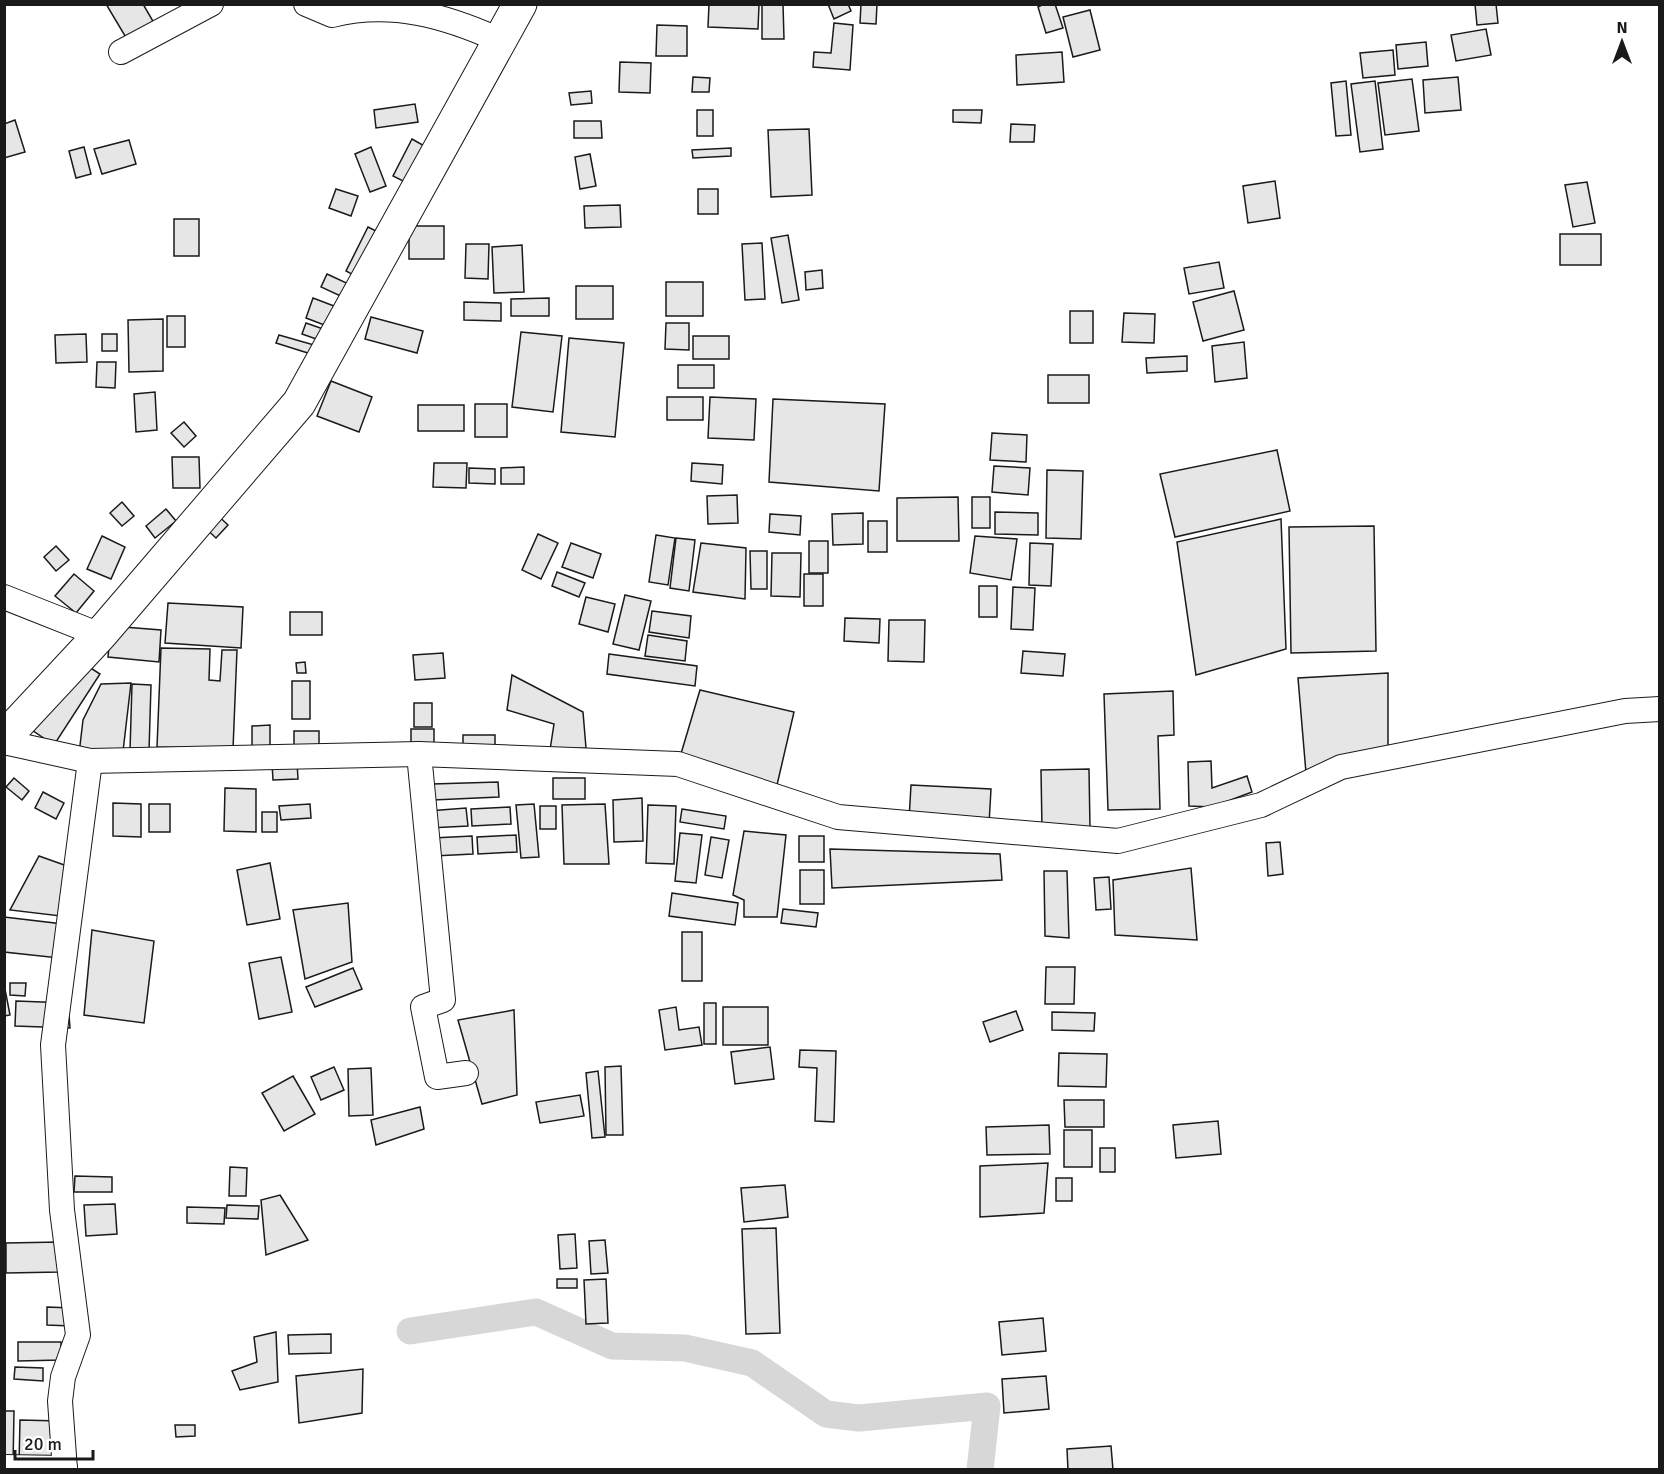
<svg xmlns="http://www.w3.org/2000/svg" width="1664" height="1474" viewBox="0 0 1664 1474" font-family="Signika,sans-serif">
<rect width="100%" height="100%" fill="#fff"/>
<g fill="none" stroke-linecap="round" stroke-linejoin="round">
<!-- canal -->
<polyline stroke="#d7d7d7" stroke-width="27" points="410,1331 536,1312 612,1346 685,1348 752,1363 826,1414 859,1418 987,1406 980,1470"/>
</g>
<!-- building -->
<g fill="#e6e6e6" stroke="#1a1a1a" stroke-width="1.5">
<polygon points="106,4 143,4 161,35 134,51"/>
<polygon points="709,4 759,5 758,29 708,27"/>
<polygon points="762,4 783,4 784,39 762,39"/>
<polygon points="828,4 848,4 851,11 834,19"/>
<polygon points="861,4 877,4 876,24 860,23"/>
<polygon points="1044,4 1055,4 1063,28 1046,33 1038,7"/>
<polygon points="1475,4 1496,4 1498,23 1477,25"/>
<polygon points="1090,10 1100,50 1073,57 1063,17"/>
<polygon points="834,23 853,25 850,70 813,67 814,52 831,53"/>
<polygon points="657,25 687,26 687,56 656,56"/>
<polygon points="1486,29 1491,55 1456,61 1451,35"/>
<polygon points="1426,42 1428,66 1398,69 1396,45"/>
<polygon points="1393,50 1395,75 1363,78 1360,53"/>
<polygon points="1062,52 1064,82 1017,85 1016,55"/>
<polygon points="620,62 651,63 650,93 619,92"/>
<polygon points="693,77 710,78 709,92 692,92"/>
<polygon points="1458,77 1461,110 1425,113 1423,80"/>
<polygon points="1412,79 1419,131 1385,135 1378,83"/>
<polygon points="1346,81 1351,135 1336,136 1331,83"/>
<polygon points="1375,81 1383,149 1360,152 1351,84"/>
<polygon points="591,91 592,103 571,105 569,93"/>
<polygon points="415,104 418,122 376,128 374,110"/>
<rect x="697" y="110" width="16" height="26"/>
<polygon points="953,110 982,110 981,123 953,122"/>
<polygon points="15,120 25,152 4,158 4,124"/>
<polygon points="574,121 601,121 602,138 574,138"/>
<polygon points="1011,124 1035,125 1034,142 1010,142"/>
<polygon points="809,129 812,195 771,197 768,130"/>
<polygon points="412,139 428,148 409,184 393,176"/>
<polygon points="129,140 136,164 102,174 94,149"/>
<polygon points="84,147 91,174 76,178 69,151"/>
<polygon points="371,147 386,186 370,192 355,154"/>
<polygon points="731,148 731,156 693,158 692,150"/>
<polygon points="590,154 596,186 580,189 575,157"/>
<polygon points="1275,181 1280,218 1248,223 1243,186"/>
<polygon points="1587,182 1595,223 1573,227 1565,185"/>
<polygon points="336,189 358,196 351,216 329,208"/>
<rect x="698" y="189" width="20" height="25"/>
<polygon points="620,205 621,227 585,228 584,206"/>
<rect x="174" y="219" width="25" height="37"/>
<rect x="409" y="226" width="35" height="33"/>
<polygon points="368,227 380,233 357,277 346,271"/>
<rect x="1560" y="234" width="41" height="31"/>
<polygon points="788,235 799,300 782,303 771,238"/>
<polygon points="762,243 765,299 745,300 742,244"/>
<polygon points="466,244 489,244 488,279 465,278"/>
<polygon points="522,245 524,292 494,293 492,247"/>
<polygon points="1219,262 1224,288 1189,294 1184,268"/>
<polygon points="822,270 823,288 806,290 805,272"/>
<polygon points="327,274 353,286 347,299 321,287"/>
<rect x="666" y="282" width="37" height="34"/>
<rect x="576" y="286" width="37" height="33"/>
<polygon points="1234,291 1244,330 1203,341 1193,302"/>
<polygon points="313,298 334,306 327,326 306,318"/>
<polygon points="549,298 549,316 511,316 511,299"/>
<polygon points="464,302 501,303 501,321 464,320"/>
<rect x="1070" y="311" width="23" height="32"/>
<polygon points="1124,313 1155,314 1154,343 1122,342"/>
<rect x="167" y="316" width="18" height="31"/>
<polygon points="371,317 423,331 417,353 365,339"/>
<polygon points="163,319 163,371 129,372 128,320"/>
<polygon points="306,323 326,330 322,341 302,334"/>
<polygon points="666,323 689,323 689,350 665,349"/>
<polygon points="521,332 562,336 553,412 512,407"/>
<polygon points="86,334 87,362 56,363 55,335"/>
<rect x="102" y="334" width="15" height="17"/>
<polygon points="279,335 314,345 311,354 276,343"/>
<rect x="693" y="336" width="36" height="23"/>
<polygon points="569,338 624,343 615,437 561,432"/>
<polygon points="1244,342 1247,378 1215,382 1212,346"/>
<polygon points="1187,356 1187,371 1147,373 1146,358"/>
<polygon points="97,362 116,362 115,388 96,387"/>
<rect x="678" y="365" width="36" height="23"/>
<rect x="1048" y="375" width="41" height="28"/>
<polygon points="331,381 372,397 359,432 317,416"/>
<polygon points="155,392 157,430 136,432 134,394"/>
<rect x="667" y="397" width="36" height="23"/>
<polygon points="710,397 756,399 754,440 708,438"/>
<polygon points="773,399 885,404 879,491 769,482"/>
<rect x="475" y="404" width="32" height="33"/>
<rect x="418" y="405" width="46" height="26"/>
<polygon points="184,422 196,436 184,447 171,433"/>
<polygon points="992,433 1027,435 1026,462 990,460"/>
<polygon points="1277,450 1290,511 1175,537 1160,474"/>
<polygon points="172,457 199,457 200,488 173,488"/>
<polygon points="434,463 467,463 466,488 433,487"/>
<polygon points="692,463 723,465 722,484 691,481"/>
<polygon points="994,466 1030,468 1028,495 992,492"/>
<polygon points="524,467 524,484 501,484 501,468"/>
<polygon points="469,468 495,469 495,484 469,483"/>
<polygon points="1047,470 1083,471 1081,539 1046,538"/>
<polygon points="737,495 738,523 708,524 707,496"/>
<polygon points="958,497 959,541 897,541 897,498"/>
<rect x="972" y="497" width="18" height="31"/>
<polygon points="122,502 134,516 122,526 110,513"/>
<polygon points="166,509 176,521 155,538 146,526"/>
<polygon points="212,510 228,525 216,538 200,523"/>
<polygon points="995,512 1038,513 1038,535 995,534"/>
<polygon points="863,513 863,544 833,545 832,514"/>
<polygon points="770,514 801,516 800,535 769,532"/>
<polygon points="1281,519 1286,649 1196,675 1177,542"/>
<rect x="868" y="521" width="19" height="31"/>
<polygon points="1374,526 1376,651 1291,653 1289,527"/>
<polygon points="538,534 558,543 541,579 522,570"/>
<polygon points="656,535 675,538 668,585 649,582"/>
<polygon points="102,536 125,547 111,579 87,569"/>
<polygon points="975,536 1017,539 1011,580 970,573"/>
<polygon points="676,538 695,540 689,591 670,588"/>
<rect x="809" y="541" width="19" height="32"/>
<polygon points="571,543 601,554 593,578 562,567"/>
<polygon points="701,543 746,548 745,599 693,592"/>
<polygon points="1030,543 1053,544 1051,586 1029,585"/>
<polygon points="56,546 69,560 56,571 44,557"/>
<polygon points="750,551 767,551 767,589 751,589"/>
<polygon points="772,553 801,553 800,597 771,596"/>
<polygon points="557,572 585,583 579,597 552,586"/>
<polygon points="74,574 94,591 76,613 55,596"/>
<rect x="804" y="574" width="19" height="32"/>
<rect x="979" y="586" width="18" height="31"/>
<polygon points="1013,587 1035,588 1033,630 1011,629"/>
<polygon points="625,595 651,601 639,650 613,644"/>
<polygon points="586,597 615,604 608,632 579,624"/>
<polygon points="168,603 243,607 241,648 165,643"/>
<polygon points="652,611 691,616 689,638 649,632"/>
<rect x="290" y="612" width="32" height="23"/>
<polygon points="845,618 880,619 879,643 844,641"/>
<polygon points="889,620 925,620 924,662 888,661"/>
<polygon points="111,626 161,630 159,662 108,657"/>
<polygon points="648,635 687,641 685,661 645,656"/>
<polygon points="161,648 210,649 209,680 220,681 222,650 237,650 233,749 157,747"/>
<polygon points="1023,651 1065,654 1063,676 1021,673"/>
<polygon points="443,653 445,678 415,680 413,655"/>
<polygon points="609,654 697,666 695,686 607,674"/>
<polygon points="72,656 100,674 54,745 26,726"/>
<polygon points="305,662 306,673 297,673 296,663"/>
<polygon points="1388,673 1388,752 1306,773 1298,678"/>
<polygon points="512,675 583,712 586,748 550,750 554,724 507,710"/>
<rect x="292" y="681" width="18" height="38"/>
<polygon points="131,683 122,760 79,754 83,720 101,684"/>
<polygon points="132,684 151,685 149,751 130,751"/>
<polygon points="700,690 794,712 777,785 680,757"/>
<polygon points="1173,691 1174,735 1158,736 1160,809 1108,810 1104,694"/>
<rect x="414" y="703" width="18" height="24"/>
<polygon points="270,725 270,748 252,749 252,726"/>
<rect x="411" y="729" width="23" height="17"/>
<rect x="294" y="731" width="25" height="15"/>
<rect x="463" y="735" width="32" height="19"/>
<polygon points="1211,761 1212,788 1247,776 1252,792 1212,807 1189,806 1188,762"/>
<polygon points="297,762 298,779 273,780 272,763"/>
<polygon points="1089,769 1090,829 1042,829 1041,770"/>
<polygon points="14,778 29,791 22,800 6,787"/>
<rect x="553" y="778" width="32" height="21"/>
<polygon points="498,782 499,797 433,800 432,784"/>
<polygon points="911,785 991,789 989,824 909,820"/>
<polygon points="225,788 256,789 256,832 224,831"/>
<polygon points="43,792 64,803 56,819 35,808"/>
<polygon points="642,798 643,841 614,842 613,800"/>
<polygon points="113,803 141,804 141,837 113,836"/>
<rect x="149" y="804" width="21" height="28"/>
<polygon points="310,804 311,818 281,820 279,806"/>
<polygon points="534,804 539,857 521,858 516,805"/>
<polygon points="605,804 609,864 564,864 562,805"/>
<polygon points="648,805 676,806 674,864 646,863"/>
<rect x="540" y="806" width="16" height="23"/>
<polygon points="510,807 511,824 472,826 471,809"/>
<polygon points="466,808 468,826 429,828 428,811"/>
<polygon points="682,809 726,816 724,829 680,822"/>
<rect x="262" y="812" width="15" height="20"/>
<polygon points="744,831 786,835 777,917 744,917 744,900 733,895"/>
<polygon points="680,833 702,835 696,883 675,881"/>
<polygon points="516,835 517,852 478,854 477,837"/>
<polygon points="472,836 473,854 434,856 433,838"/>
<rect x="799" y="836" width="25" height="26"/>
<polygon points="711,837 729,840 722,878 705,875"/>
<polygon points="1280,842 1283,874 1268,876 1266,843"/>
<polygon points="830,849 1000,854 1002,880 832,888"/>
<polygon points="39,856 84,872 69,917 10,910"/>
<polygon points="270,863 280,919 247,925 237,870"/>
<polygon points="1191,868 1197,940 1115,935 1113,880"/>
<rect x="800" y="870" width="24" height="34"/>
<polygon points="1044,871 1067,871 1069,938 1045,936"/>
<polygon points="1109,877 1111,909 1096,910 1094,878"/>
<polygon points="672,893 738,903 735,925 669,916"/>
<polygon points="348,903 352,962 305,979 293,910"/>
<polygon points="783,909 818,913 816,927 781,923"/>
<polygon points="4,917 63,924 59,958 4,952"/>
<polygon points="92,930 154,941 144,1023 84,1015"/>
<rect x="682" y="932" width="20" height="49"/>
<polygon points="281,957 292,1012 259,1019 249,963"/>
<polygon points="1046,967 1075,967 1074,1004 1045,1004"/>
<polygon points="353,968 362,989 315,1007 306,987"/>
<polygon points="10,983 26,983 25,996 10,995"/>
<polygon points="4,984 10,1015 4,1016"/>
<polygon points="16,1001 68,1003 70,1028 15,1026"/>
<rect x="704" y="1003" width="12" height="41"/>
<polygon points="676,1007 679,1030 699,1027 702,1045 665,1050 659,1010"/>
<rect x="723" y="1007" width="45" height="38"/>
<polygon points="514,1010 517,1095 482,1104 458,1020"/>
<polygon points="1016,1011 1023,1030 990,1042 983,1022"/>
<polygon points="1052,1012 1095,1013 1094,1031 1052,1030"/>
<polygon points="770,1047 774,1079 735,1084 731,1052"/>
<polygon points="800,1050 836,1051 834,1122 815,1121 817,1068 799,1067"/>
<polygon points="1059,1053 1107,1054 1106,1087 1058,1086"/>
<polygon points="621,1066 623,1135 606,1135 605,1067"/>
<polygon points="334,1067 344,1090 321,1100 311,1077"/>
<polygon points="371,1068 373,1115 349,1116 348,1069"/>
<polygon points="598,1071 605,1137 592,1138 586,1073"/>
<polygon points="293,1076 315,1114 284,1131 262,1093"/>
<polygon points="580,1095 584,1116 540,1123 536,1102"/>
<polygon points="1064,1100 1104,1100 1104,1127 1065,1127"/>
<polygon points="420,1107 424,1129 376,1145 371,1120"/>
<polygon points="1218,1121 1221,1154 1176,1158 1173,1125"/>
<polygon points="1049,1125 1050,1154 987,1155 986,1127"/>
<rect x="1064" y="1130" width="28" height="37"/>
<rect x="1100" y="1148" width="15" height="24"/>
<polygon points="1048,1163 1044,1213 980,1217 980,1166"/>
<polygon points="230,1167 247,1168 246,1196 229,1196"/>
<polygon points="75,1176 112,1177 112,1192 74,1192"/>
<rect x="1056" y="1178" width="16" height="23"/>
<polygon points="785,1185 788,1217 744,1222 741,1188"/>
<polygon points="280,1195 308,1240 266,1255 261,1200"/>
<polygon points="115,1204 117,1234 86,1236 84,1205"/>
<polygon points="227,1205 259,1206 258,1219 226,1218"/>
<polygon points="187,1207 225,1208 224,1224 187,1223"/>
<polygon points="776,1228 780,1333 746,1334 742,1229"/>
<polygon points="575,1234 577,1268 560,1269 558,1235"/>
<polygon points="605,1240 608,1273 591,1274 589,1241"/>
<polygon points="60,1242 60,1272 6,1273 6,1243"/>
<rect x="557" y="1279" width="20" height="9"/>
<polygon points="606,1279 608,1323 586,1324 584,1280"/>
<polygon points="47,1307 72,1308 71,1326 47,1325"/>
<polygon points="1043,1318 1046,1351 1002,1355 999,1322"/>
<polygon points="276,1332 278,1382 240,1390 232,1371 257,1362 254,1337"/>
<polygon points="331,1334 331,1353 289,1354 288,1335"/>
<polygon points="18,1342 61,1342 61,1360 18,1361"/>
<polygon points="15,1367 43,1368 43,1381 14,1379"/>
<polygon points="363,1369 362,1413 299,1423 296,1376"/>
<polygon points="1046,1376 1049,1409 1004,1413 1002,1379"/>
<polygon points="4,1411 14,1411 13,1465 4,1465"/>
<polygon points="20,1420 60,1421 59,1466 19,1464"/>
<polygon points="175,1425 195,1425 195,1436 176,1437"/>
<polygon points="1111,1446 1113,1470 1068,1470 1067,1449"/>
</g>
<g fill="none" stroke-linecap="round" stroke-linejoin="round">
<defs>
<g id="street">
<path d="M306 4 332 15C391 0 446 16 499 40"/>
<polyline points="121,52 211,4"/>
<polyline points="4,597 100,635"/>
<polyline points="4,742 90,761 419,754 678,764 838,817 1118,841 1261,805 1341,767 1625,711 1660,709"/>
<polyline points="419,754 443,1000 423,1007 437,1077 466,1073"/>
<polyline points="4,1467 65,1468"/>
<polyline points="65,1470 60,1401 63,1377 78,1335 62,1210 53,1045 90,761"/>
</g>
<polyline id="secondary" points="4,738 100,635 299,403 520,4"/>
</defs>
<!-- street casing -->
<use href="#street" stroke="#1a1a1a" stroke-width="26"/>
<!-- secondary casing -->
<use href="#secondary" stroke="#1a1a1a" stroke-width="35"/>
<!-- street -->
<use href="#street" stroke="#fff" stroke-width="24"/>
<!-- secondary -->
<use href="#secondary" stroke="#fff" stroke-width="33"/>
</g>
<!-- border -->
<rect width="1664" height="1474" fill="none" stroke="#1a1a1a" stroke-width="12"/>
<!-- north arrow -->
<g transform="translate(1622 42)" stroke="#ffffff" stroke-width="4.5" paint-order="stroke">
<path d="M0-4.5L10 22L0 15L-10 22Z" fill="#1a1a1a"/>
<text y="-9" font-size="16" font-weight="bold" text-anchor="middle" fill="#1a1a1a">N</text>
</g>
<!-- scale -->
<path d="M15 1450v9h78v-9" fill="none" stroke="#1a1a1a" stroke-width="3"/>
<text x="24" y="1450" font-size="18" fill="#1a1a1a" stroke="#ffffff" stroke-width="4.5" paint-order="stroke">20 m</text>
</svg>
